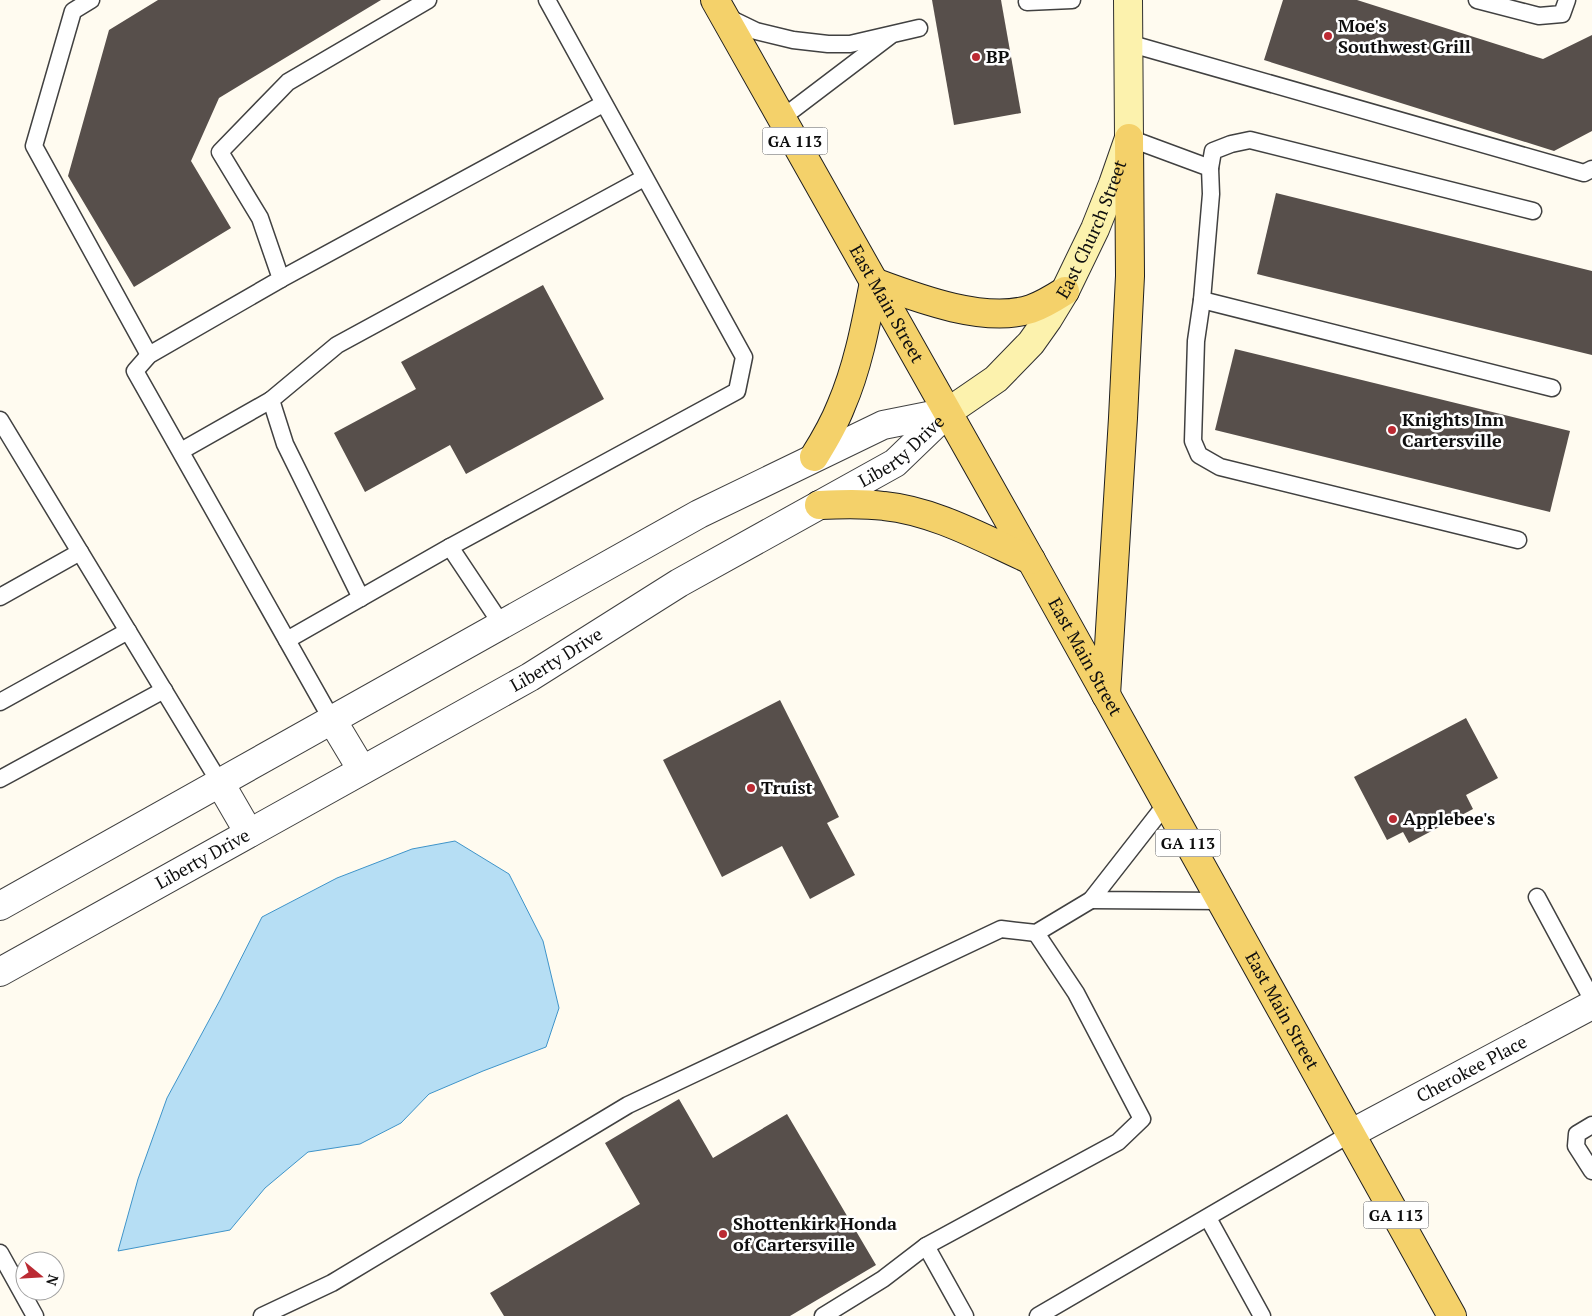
<svg xmlns="http://www.w3.org/2000/svg" width="1592" height="1316" viewBox="0 0 1592 1316" font-family="'PT Serif',serif">
<rect width="100%" height="100%" fill="#fffbf0"/>
<!-- water -->
<polygon fill="#b6def4" stroke="#3f94c9" points="455,841 509,874 543,941 559,1008 546,1047 483,1071 429,1094 401,1123 360,1144 308,1152 265,1188 230,1230 118,1251 138,1179 167,1098 220,1000 262,917 337,878 412,849"/>
<!-- building -->
<g fill="#574f4b">
<polygon points="158,0 381,0 219,98 191,161 231,228 134,287 68,176 109,30"/>
<polygon points="932,0 1001,0 1021,113 954,125"/>
<polygon points="1283,0 1357,0 1543,59 1592,35 1592,131 1554,151 1264,60"/>
<polygon points="1276,193 1592,271 1592,355 1257,274"/>
<polygon points="543,285 604,399 466,474 450,445 365,492 334,433 416,389 401,362"/>
<polygon points="1235,349 1570,431 1550,512 1215,430"/>
<polygon points="780,700 839,817 827,823 855,875 810,899 782,846 722,877 663,760"/>
<polygon points="1466,718 1498,778 1466,795 1473,809 1409,843 1403,832 1387,840 1354,777"/>
<polygon points="679,1099 713,1158 787,1114 876,1265 790,1316 504,1316 490,1293 640,1204 605,1143"/>
</g>
<g fill="none" stroke-linecap="round" stroke-linejoin="round">
<defs>
<g id="service">
<polyline points="91,0 73,11 34,146 149,355"/>
<polyline points="1477,0 1539,16 1562,14 1567,0"/>
<polyline points="1027,2 1072,0"/>
<polyline points="725,16 756,31 793,40 828,44 850,44 919,28"/>
<polyline points="1128,43 1584,173 1592,169"/>
<polyline points="782,118 890,36"/>
<polyline points="1129,138 1210,168 1211,194 1202,300 1552,388"/>
<polyline points="1210,168 1213,151 1231,144 1250,140 1533,211"/>
<polyline points="281,279 603,104"/>
<polyline points="1202,300 1196,341 1193,441 1199,455 1220,467 1518,540"/>
<polyline points="0,420 220,783"/>
<polyline points="181,451 271,400"/>
<polyline points="0,597 80,552"/>
<polyline points="361,598 285,444 271,400 337,345 644,178"/>
<polyline points="502,625 450,547 737,391 744,357 547,0"/>
<polyline points="287,640 450,547"/>
<polyline points="0,702 128,631"/>
<polyline points="332,720 135,371 149,355 281,279 260,218 220,152 288,82 428,0"/>
<polyline points="0,779 164,690"/>
<polyline points="1166,804 1091,900 1221,901"/>
<polyline points="1537,897 1592,999"/>
<polyline points="1592,1125 1577,1134 1576,1146 1592,1171"/>
<polyline points="1208,1218 1262,1316"/>
<polyline points="0,1253 35,1316"/>
<polyline points="262,1316 332,1283 628,1105 1001,929 1036,933 1091,900"/>
<polyline points="823,1316 883,1279 926,1246"/>
<polyline points="965,1316 926,1246 1118,1142 1142,1119 1076,993 1036,933"/>
<polyline points="1038,1316 1350,1134"/>
</g>
<g id="minor">
<polyline points="332,720 362,770"/>
<polyline points="220,783 249,833"/>
<polyline points="0,906 699,514 883,425 948,412"/>
<path id="s1" d="M0 972 530 677 679 583 895 463 948 412"/>
<path id="s2" d="M1350 1134 1592 1005"/>
</g>
<g id="secondary">
<path id="s3" d="M948 412 996 379 1031 343 1048 319 1065 291 1095 229 1113 184 1129 138 1128 0"/>
</g>
<g id="primary">
<path id="s4" d="M715 0 1031 560 1452 1316"/>
<path d="M874 282C917 298 985 324 1031 309 1043 305 1054 298 1065 291"/>
<path d="M814 457C824 441 834 424 841 406 858 367 866 323 874 282"/>
<path d="M819 505C841 504 862 503 884 506 935 511 984 539 1031 560"/>
<polyline points="1106,695 1123,418 1130,276 1129,138"/>
</g>
</defs>
<!-- service casing -->
<use href="#service" stroke="#414141" stroke-width="19"/>
<!-- minor casing -->
<use href="#minor" stroke="#414141" stroke-width="30"/>
<!-- secondary casing -->
<use href="#secondary" stroke="#303030" stroke-width="30"/>
<!-- primary casing -->
<use href="#primary" stroke="#1f1f1f" stroke-width="30"/>
<!-- service -->
<use href="#service" stroke="#fff" stroke-width="16"/>
<!-- minor -->
<use href="#minor" stroke="#fff" stroke-width="28"/>
<!-- secondary -->
<use href="#secondary" stroke="#fcf2ad" stroke-width="28"/>
<!-- primary -->
<use href="#primary" stroke="#f4d16a" stroke-width="28"/>
</g>
<!-- markers -->
<g fill="#bb2a33" stroke="#fff" stroke-width="2">
<circle cx="1328" cy="36" r="5"/>
<circle cx="976" cy="57" r="5"/>
<circle cx="1392" cy="430" r="5"/>
<circle cx="751" cy="788" r="5"/>
<circle cx="1393" cy="819" r="5"/>
<circle cx="723" cy="1234" r="5"/>
</g>
<g text-anchor="middle" stroke-width="5" stroke-linejoin="round" paint-order="stroke">
<!-- shield labels -->
<g fill="#fff" stroke="#565656" stroke-width="1">
<rect x="762.5" y="127.5" width="65" height="27" rx="4"/>
<rect x="1155.5" y="829.5" width="65" height="27" rx="4"/>
<rect x="1363.5" y="1201.5" width="65" height="27" rx="4"/>
</g>
<g font-size="16" font-weight="bold" fill="#0e0e0e">
<text x="795" y="147">GA 113</text>
<text x="1188" y="849">GA 113</text>
<text x="1396" y="1221">GA 113</text>
</g>
<!-- poi labels -->
<g font-size="18" font-weight="bold" fill="#0e0e0e" stroke="#fff" text-anchor="start">
<text x="1338" y="32">Moe's<tspan x="1338" dy="21">Southwest Grill</tspan></text>
<text x="986" y="63">BP</text>
<text x="1402" y="426">Knights Inn<tspan x="1402" dy="21">Cartersville</tspan></text>
<text x="761" y="794">Truist</text>
<text x="1403" y="825">Applebee's</text>
<text x="733" y="1230">Shottenkirk Honda<tspan x="733" dy="21">of Cartersville</tspan></text>
</g>
<!-- street labels -->
<g font-size="18" fill="#0e0e0e" stroke="#fff">
<text dy="6" stroke="none"><textPath href="#s3" startOffset="238">East Church Street</textPath></text>
<text dy="6" stroke="none"><textPath href="#s4" startOffset="349">East Main Street</textPath></text>
<text dy="6" stroke="none"><textPath href="#s1" startOffset="1042">Liberty Drive</textPath></text>
<text dy="6" stroke="none"><textPath href="#s4" startOffset="754">East Main Street</textPath></text>
<text dy="6" stroke="none"><textPath href="#s1" startOffset="638">Liberty Drive</textPath></text>
<text dy="6" stroke="none"><textPath href="#s1" startOffset="232">Liberty Drive</textPath></text>
<text dy="6" stroke="none"><textPath href="#s4" startOffset="1159">East Main Street</textPath></text>
<text dy="6" stroke="none"><textPath href="#s2" startOffset="138">Cherokee Place</textPath></text>
</g>
</g>
<!-- north arrow -->
<g transform="translate(40 1276) rotate(108)"><circle r="24" fill="#ffffff" stroke="#9f9f9f"/>
<path d="M0-4L9 19L0 12L-9 19Z" fill="#bb2a33"/>
<text y="-8" font-size="14" font-weight="bold" text-anchor="middle" fill="#0e0e0e">N</text>
</g>
</svg>
